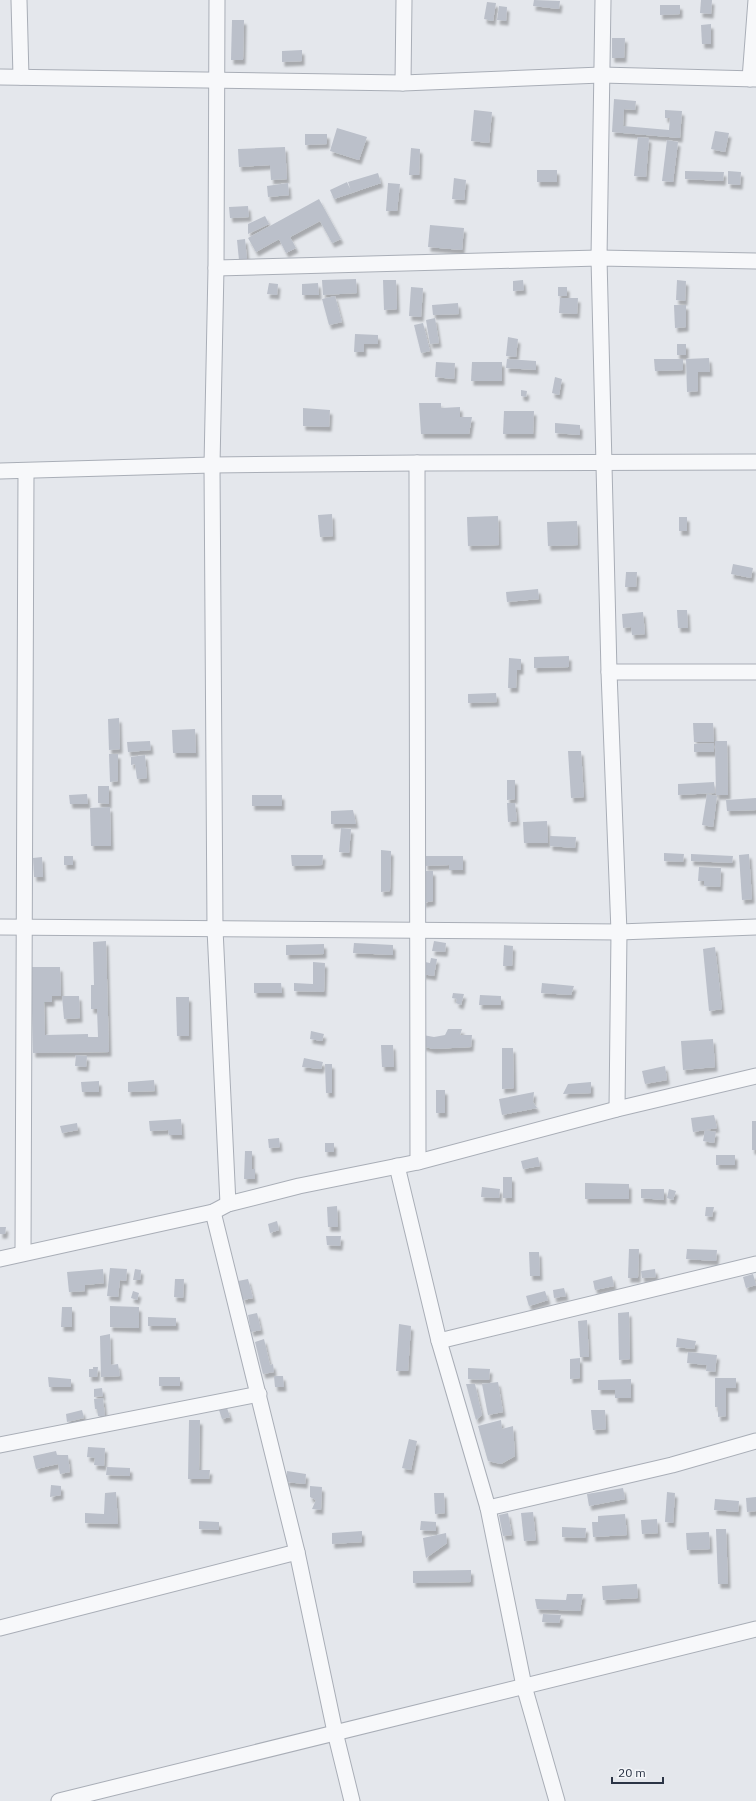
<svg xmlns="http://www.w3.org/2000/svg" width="756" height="1801" viewBox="0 0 756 1801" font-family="'IBM Plex Sans',sans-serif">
<defs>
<filter id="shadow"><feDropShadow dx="2.5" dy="4.5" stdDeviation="1" flood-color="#0004"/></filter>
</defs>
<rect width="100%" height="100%" fill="#e4e7ec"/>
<!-- building -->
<g fill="#bbc0ca" filter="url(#shadow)">
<polygon points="534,0 560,1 559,9 533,6"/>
<polygon points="701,0 712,0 711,14 700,13"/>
<polygon points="487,2 496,3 493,21 484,19"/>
<polygon points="660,5 680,5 680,14 660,15"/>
<polygon points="499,6 507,7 506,21 497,20"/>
<polygon points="232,20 244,20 243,60 231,60"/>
<polygon points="711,24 711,44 702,44 701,25"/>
<polygon points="612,38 625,38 624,58 612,58"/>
<polygon points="302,50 302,61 282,62 282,51"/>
<polygon points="614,99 636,101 635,110 624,109 623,126 669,130 670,118 665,118 665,110 682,111 680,138 612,132"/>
<polygon points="474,110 492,112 489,143 471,141"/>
<polygon points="337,128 367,137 359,160 330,151"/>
<polygon points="715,131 729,133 725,152 711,149"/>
<polygon points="305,134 327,134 327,144 305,145"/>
<polygon points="638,137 649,138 646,177 634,176"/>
<polygon points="667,140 678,142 673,182 662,181"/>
<polygon points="285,147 287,179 271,180 270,165 239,167 238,149"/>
<polygon points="411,148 420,149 419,175 409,175"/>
<rect x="537" y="170" width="20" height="12"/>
<polygon points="685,171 724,172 723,181 685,179"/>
<polygon points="728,171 741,172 740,185 728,184"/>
<polygon points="378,173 381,183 334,199 330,190 347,182 351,191 348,182"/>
<polygon points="454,178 466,180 464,200 452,199"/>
<polygon points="288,183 289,195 268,197 267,186"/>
<polygon points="388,183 400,184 397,211 386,211"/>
<polygon points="319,199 341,239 332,243 320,221 290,237 296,248 286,253 279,239 256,252 248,238"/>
<polygon points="248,206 249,217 230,218 229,207"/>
<polygon points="265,216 269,224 248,234 248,224"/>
<polygon points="430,225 464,228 462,250 428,247"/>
<polygon points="245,239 247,259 239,260 237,240"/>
<polygon points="356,279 357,293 323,295 322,280"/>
<polygon points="383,280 396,280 397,309 384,310"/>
<polygon points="523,280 524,290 513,291 513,281"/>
<polygon points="677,280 686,281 685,301 676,300"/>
<polygon points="269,283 278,284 277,295 267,294"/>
<polygon points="318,283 319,295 302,295 302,284"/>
<polygon points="411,287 423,288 421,317 409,316"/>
<rect x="558" y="287" width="9" height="9"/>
<polygon points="335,296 342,322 329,325 322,299"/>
<polygon points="560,298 578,298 577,314 559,313"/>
<polygon points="458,303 459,314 433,315 432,305"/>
<polygon points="674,305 686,305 686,327 675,328"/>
<polygon points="435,318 439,343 430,344 426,320"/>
<polygon points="423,323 430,351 421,353 414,325"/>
<polygon points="355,334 378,335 378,344 364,344 364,352 354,352"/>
<polygon points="508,337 518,339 516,357 506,356"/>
<rect x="677" y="344" width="9" height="11"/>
<polygon points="709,358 710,372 698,372 698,391 687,392 686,359"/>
<polygon points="507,359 536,361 536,370 506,368"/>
<polygon points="654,359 683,359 683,370 655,371"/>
<polygon points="436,362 455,363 454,379 435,377"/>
<polygon points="472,362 502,362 502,381 471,381"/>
<polygon points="555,377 562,379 559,395 552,393"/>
<polygon points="521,390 527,391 526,397 521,396"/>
<polygon points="419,403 441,403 441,408 460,407 460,417 472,417 469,434 421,434"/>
<polygon points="303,408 330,410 329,427 303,426"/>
<polygon points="504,411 534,411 533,434 503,434"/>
<polygon points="555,423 580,425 580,435 555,433"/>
<polygon points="332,514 333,536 320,537 318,515"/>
<polygon points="498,516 499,545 468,546 467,517"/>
<rect x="679" y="517" width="8" height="14"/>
<polygon points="577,521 578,545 548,546 547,522"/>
<polygon points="733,564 753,568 751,578 731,574"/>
<polygon points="626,572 637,572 636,587 625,587"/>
<polygon points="538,589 539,599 507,602 506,592"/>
<polygon points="677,610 687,610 688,628 678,628"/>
<polygon points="643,612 645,634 632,635 631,627 623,628 622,614"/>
<polygon points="569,656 569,667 534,668 534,657"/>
<polygon points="509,658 521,659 521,670 517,670 516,688 508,688"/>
<polygon points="496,693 497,702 468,703 468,694"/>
<polygon points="119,718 120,749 109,750 108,719"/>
<polygon points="693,723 713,723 714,742 694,742"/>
<polygon points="195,729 196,753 173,753 172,730"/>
<polygon points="150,741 151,750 128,752 127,742"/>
<polygon points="715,741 727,741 728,795 716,795"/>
<polygon points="714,743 714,752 694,752 694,744"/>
<polygon points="568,751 581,751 584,797 571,798"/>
<polygon points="109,754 118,754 118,781 110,782"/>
<polygon points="145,755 147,778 137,779 135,764 131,765 131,757"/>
<polygon points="507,780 515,780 515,799 507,800"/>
<polygon points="714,782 715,793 678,795 678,784"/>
<polygon points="98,786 109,786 109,804 98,803"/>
<polygon points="87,794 88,804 70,804 69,795"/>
<polygon points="707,794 717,796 713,827 702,825"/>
<rect x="252" y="795" width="30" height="11"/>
<polygon points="756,798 756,810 727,811 726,800"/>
<polygon points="507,803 515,803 517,821 508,822"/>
<polygon points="110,807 111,846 91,846 90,808"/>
<polygon points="353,810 356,824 331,824 331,811"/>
<polygon points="547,821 548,843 524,843 523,822"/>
<polygon points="341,828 351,829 349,853 339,852"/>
<polygon points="550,836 576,837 575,848 550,846"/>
<polygon points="381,850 391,851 390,891 381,892"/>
<polygon points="664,853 684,854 683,862 664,861"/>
<polygon points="691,854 733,856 732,863 691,861"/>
<polygon points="749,854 752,899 742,900 739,855"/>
<polygon points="291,855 323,855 322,865 292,866"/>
<rect x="64" y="856" width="9" height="9"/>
<polygon points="425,856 463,856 463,870 449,870 449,865 425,866"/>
<polygon points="42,857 43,877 34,877 33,858"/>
<polygon points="699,867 721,868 720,887 704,886 704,881 698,881"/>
<polygon points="424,871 433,871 433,901 423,903"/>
<polygon points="106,941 109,1052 33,1053 31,967 60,967 61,996 52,996 52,1002 44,1002 45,1035 88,1034 88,1037 98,1037 97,1009 91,1009 91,985 94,985 93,942"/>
<polygon points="434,941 446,943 445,952 432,951"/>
<polygon points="354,943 393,945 393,955 353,953"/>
<polygon points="324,944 324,954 286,955 286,945"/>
<polygon points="504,945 513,946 512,966 503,966"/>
<polygon points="715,947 722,1009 709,1011 703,949"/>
<polygon points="431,958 437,959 434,976 422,974 425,962 430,963"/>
<polygon points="313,962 325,963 324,992 294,991 294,983 313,984"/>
<polygon points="254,983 281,983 282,993 254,993"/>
<polygon points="542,983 574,986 571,995 541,993"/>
<polygon points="453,993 464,994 461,1005 456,1003 457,999 452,998"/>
<polygon points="480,995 501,996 501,1005 479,1005"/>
<polygon points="62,996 79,996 80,1018 64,1019"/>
<polygon points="176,997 189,997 189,1036 177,1036"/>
<polygon points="448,1029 462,1029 460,1035 472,1035 471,1047 433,1049 423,1046 423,1035 434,1037 445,1035"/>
<polygon points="311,1031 324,1034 322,1041 310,1039"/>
<polygon points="713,1039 715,1067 683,1070 681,1041"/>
<polygon points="381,1045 393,1045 394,1067 382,1067"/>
<polygon points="502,1048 513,1048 514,1088 502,1089"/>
<polygon points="76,1055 87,1056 86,1067 75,1066"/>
<polygon points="304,1058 323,1062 321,1069 302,1067"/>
<polygon points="325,1064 332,1064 332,1093 326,1093"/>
<polygon points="665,1066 667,1080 645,1084 642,1071"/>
<polygon points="154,1080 155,1091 128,1092 128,1082"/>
<polygon points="99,1081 99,1092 82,1092 81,1082"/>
<polygon points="591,1082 591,1093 563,1094 568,1084"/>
<rect x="436" y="1090" width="9" height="23"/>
<polygon points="534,1092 533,1102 537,1108 502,1115 499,1099"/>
<polygon points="714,1115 717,1128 693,1132 691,1118"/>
<polygon points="181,1119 182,1135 169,1135 168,1130 150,1131 149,1121"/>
<rect x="752" y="1121" width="4" height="29"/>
<polygon points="77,1123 78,1130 62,1133 60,1126"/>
<polygon points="705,1130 716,1132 714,1143 703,1141"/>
<polygon points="279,1138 280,1147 269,1148 268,1139"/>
<rect x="325" y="1143" width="9" height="9"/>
<polygon points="245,1151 252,1151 252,1169 255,1169 255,1179 244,1179"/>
<rect x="716" y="1155" width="19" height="10"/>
<polygon points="538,1157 540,1166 523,1169 521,1161"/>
<rect x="503" y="1177" width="9" height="21"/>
<polygon points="585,1183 629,1184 629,1199 585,1199"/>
<polygon points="482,1187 500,1189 499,1198 481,1197"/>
<polygon points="641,1189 664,1189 664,1200 641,1198"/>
<polygon points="669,1189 676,1191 673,1200 667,1198"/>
<polygon points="337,1206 338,1227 328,1227 327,1207"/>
<polygon points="706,1207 714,1207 712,1217 705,1216"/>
<polygon points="277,1221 279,1230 270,1233 268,1224"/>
<polygon points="0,1227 6,1227 5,1234 0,1234"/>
<polygon points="326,1236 341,1236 340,1246 327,1245"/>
<polygon points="629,1249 639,1249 638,1278 628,1278"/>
<polygon points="687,1249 717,1250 716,1261 686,1259"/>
<polygon points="529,1252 539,1252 540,1276 530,1276"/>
<polygon points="110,1268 127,1269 126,1281 120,1280 118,1297 107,1296"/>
<polygon points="103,1269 104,1283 85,1285 85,1291 69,1292 67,1272"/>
<polygon points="135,1269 141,1270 140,1280 133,1280"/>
<polygon points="655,1269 656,1277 642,1278 641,1271"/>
<polygon points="753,1274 756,1285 746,1288 743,1277"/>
<polygon points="612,1276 614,1286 595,1290 593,1281"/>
<polygon points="175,1279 184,1279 183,1298 174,1297"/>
<polygon points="248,1279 253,1298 243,1300 238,1281"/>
<polygon points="564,1288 566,1296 554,1298 553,1290"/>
<polygon points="133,1291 139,1293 137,1300 131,1298"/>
<polygon points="545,1291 548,1300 529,1306 526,1296"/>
<polygon points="110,1306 139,1307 139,1328 110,1327"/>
<polygon points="62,1307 72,1307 72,1327 61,1327"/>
<polygon points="629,1312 630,1359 619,1360 618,1313"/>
<polygon points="257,1313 261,1330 251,1332 248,1315"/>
<polygon points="148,1317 176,1318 176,1326 148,1326"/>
<polygon points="587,1320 589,1357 580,1357 578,1321"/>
<polygon points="399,1324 411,1326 408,1371 396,1371"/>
<polygon points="110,1334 111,1365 118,1364 120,1376 101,1377 100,1336"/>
<polygon points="677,1338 696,1341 694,1349 676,1347"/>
<polygon points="264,1339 270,1365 273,1364 274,1372 263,1374 255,1342"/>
<polygon points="688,1352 717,1355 715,1372 706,1371 707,1365 687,1363"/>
<polygon points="580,1358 580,1378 570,1379 570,1359"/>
<polygon points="93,1367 98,1367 97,1377 89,1377 89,1369 93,1369"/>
<polygon points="468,1368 490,1369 489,1380 468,1379"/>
<polygon points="274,1376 283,1376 284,1387 275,1387"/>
<polygon points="48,1377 71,1379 71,1387 49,1387"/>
<rect x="159" y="1377" width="21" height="9"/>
<polygon points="715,1378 736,1378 736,1388 726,1388 726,1416 718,1417 718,1407 715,1407"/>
<polygon points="631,1379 631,1398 615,1398 615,1390 598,1390 598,1380"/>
<polygon points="498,1382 503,1412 488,1415 482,1384"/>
<polygon points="466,1384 475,1384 482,1415 476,1420"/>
<polygon points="102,1388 103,1396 94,1397 94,1389"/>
<polygon points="103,1398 105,1416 98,1416 97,1409 95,1409 94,1399"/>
<polygon points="227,1408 230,1417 222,1419 219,1410"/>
<polygon points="82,1410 84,1418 67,1422 66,1414"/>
<polygon points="591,1410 605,1410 606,1429 593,1430"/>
<polygon points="189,1420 200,1420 199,1470 210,1470 209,1479 188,1479"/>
<polygon points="501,1420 502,1429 513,1426 515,1456 501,1464 488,1461 478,1426"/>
<polygon points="409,1439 417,1441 411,1470 402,1468"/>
<polygon points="88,1447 105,1448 104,1466 94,1465 95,1458 87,1457"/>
<polygon points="56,1451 57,1455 68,1455 70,1472 60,1474 58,1464 36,1469 33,1456"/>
<polygon points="107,1467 130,1468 130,1476 106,1475"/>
<polygon points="287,1471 306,1474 305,1484 286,1482"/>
<polygon points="51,1485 61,1486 61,1495 50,1497"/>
<polygon points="310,1486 322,1487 321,1510 312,1509 316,1500 310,1497"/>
<polygon points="623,1488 625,1499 589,1506 587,1494"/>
<polygon points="116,1492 118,1524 85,1523 85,1513 104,1514 105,1493"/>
<polygon points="667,1492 675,1493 673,1523 665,1522"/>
<polygon points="434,1493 444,1493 445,1513 435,1514"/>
<polygon points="756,1497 756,1511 747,1512 746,1498"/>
<polygon points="715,1499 739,1501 738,1512 714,1510"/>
<polygon points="533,1512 536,1540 524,1541 521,1513"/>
<polygon points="508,1513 512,1535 503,1536 499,1515"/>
<polygon points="625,1514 627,1535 593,1537 592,1522 598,1522 598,1516"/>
<polygon points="657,1519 658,1533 642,1534 641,1520"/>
<polygon points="199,1521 219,1522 219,1530 199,1529"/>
<polygon points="421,1521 436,1522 436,1531 420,1530"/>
<polygon points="562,1527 586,1528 585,1538 562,1537"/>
<polygon points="716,1529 726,1529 728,1584 718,1584"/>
<polygon points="362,1531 362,1542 332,1544 332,1533"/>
<polygon points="709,1532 710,1549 687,1550 686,1533"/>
<polygon points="446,1533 447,1543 426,1558 423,1538"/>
<polygon points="471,1570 471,1582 413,1583 413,1571"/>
<polygon points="637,1584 638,1598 603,1600 602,1586"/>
<polygon points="567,1594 583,1594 580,1611 537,1609 535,1599 566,1600"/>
<polygon points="543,1614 561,1615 559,1623 542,1622"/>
</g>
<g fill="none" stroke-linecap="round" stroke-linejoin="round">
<defs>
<g id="minor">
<polyline points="19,0 21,77"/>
<polyline points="217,0 216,268 212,465 215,929 228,1204"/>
<polyline points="603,0 599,258 609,672 619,932 617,1109"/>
<polyline points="0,77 403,83 601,75 756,79"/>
<polyline points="750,79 756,0"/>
<polyline points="403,83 404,0"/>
<polyline points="216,268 599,258 756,261"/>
<polyline points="417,463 418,1162"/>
<polyline points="0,471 212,465 417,463 756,462"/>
<polyline points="609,672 756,672"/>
<polyline points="0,927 619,932 756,927"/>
<polyline points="397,1166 439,1341 488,1508 524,1686 557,1801"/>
<polyline points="213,1212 297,1552 335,1732 352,1801"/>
<polyline points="23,1253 26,471"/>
<polyline points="0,1259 213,1212 228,1204 299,1186 418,1162 617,1109 756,1076"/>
<polyline points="439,1341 756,1264"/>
<polyline points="0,1445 259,1394"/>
<polyline points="488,1508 672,1465 756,1441"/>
<polyline points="0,1628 297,1552"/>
<polyline points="59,1801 756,1629"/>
</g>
</defs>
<!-- minor casing -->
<use href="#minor" stroke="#a9aeb7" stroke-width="17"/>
<!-- minor -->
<use href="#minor" stroke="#f7f8fa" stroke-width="15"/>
</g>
<!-- scale -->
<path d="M612 1777v6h51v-6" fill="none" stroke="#2b3445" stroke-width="2"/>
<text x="618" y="1777" font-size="12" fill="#2b3445" stroke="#f4f6f9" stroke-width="3" paint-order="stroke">20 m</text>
</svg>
